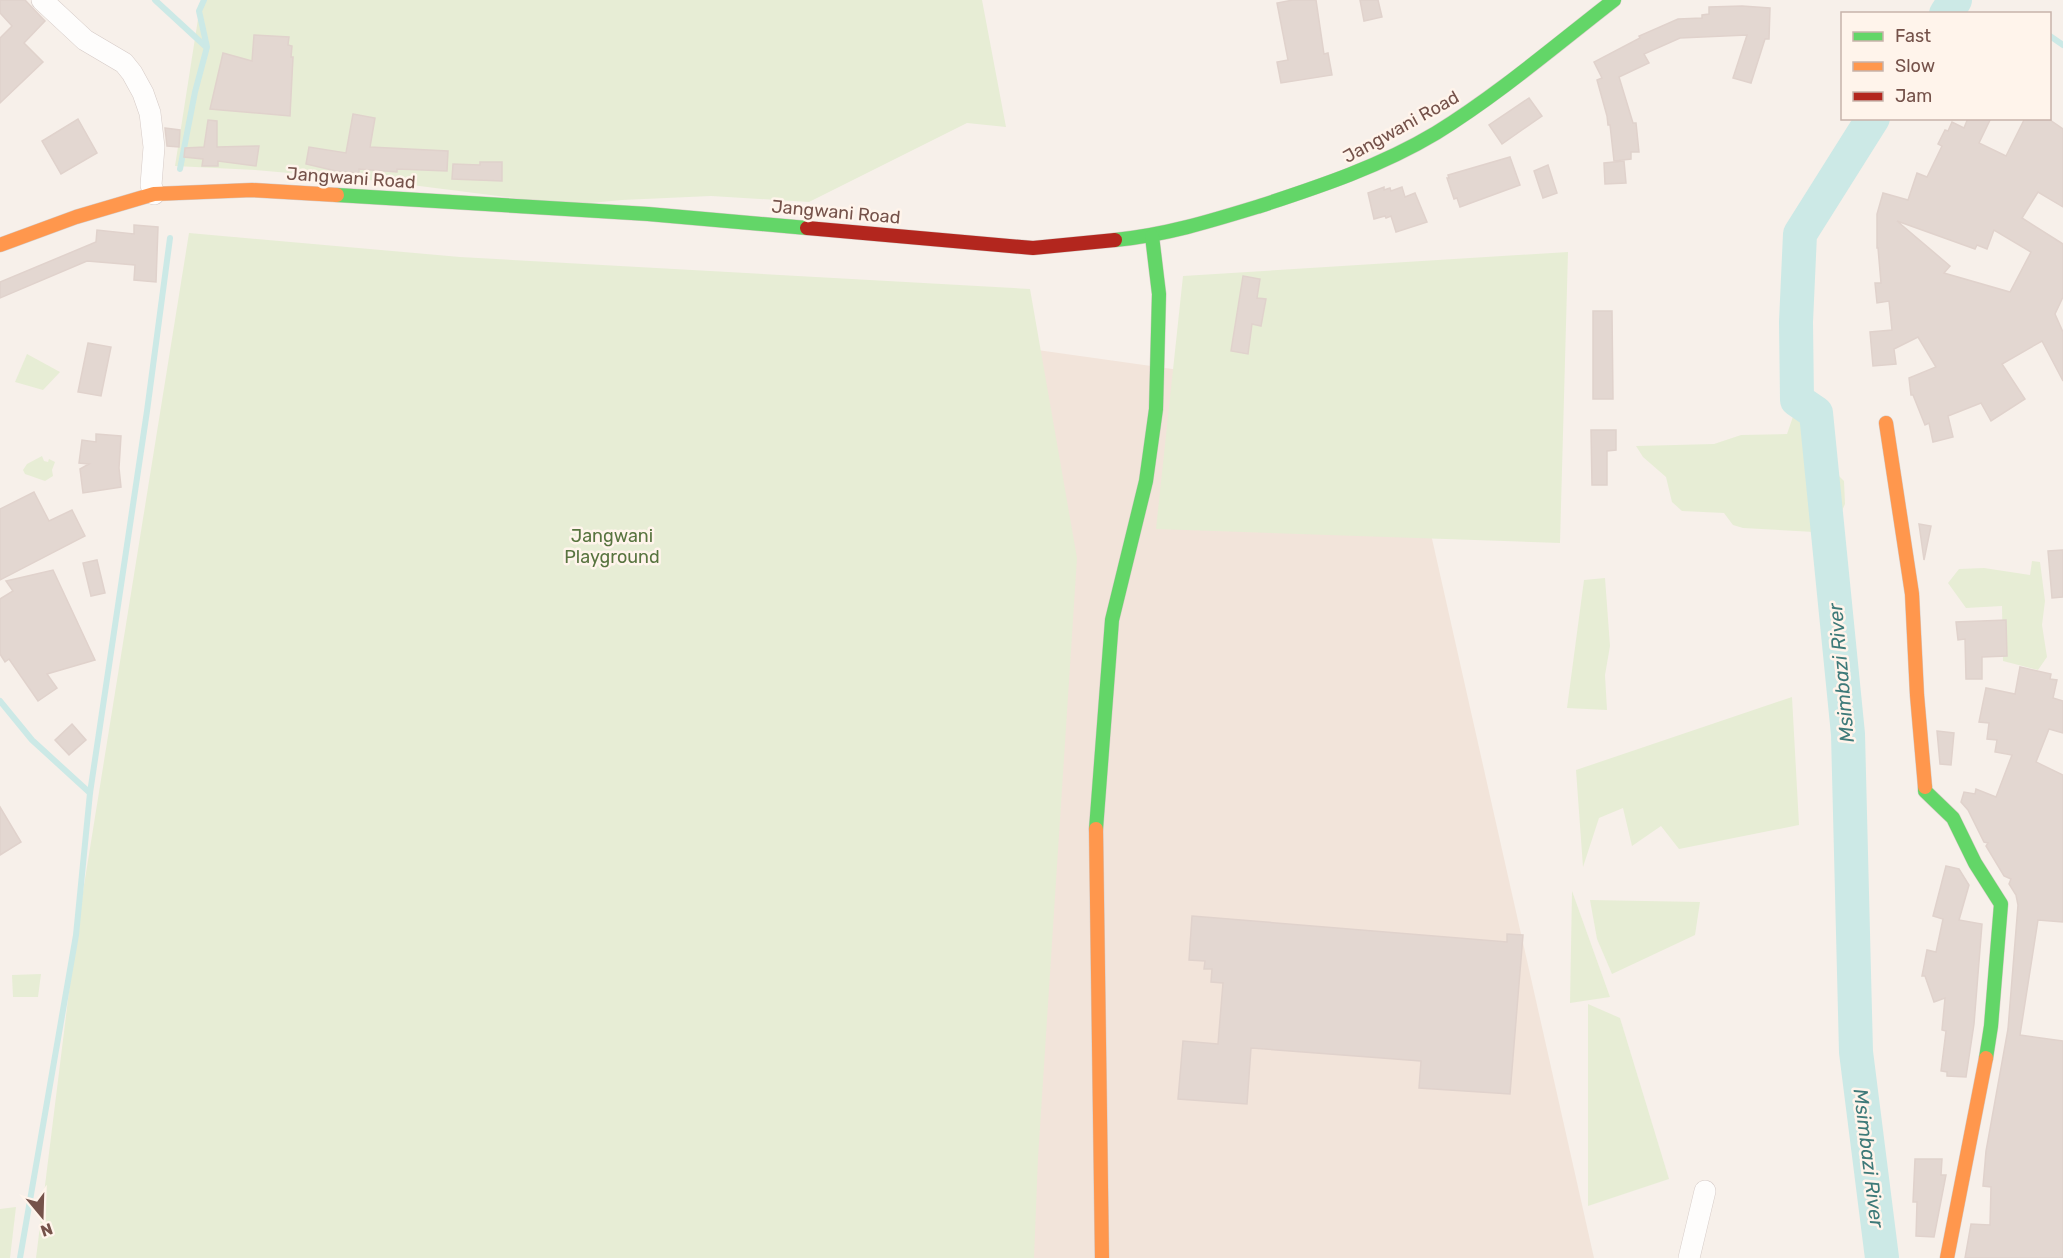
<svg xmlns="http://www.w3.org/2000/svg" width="2063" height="1258" viewBox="0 0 2063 1258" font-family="Rubik,sans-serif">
<rect width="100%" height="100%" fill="#f7f0ea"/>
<!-- residential -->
<polygon fill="#f2e4da" points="232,237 1401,401 1594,1258 162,1258"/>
<!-- green -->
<g fill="#e7edd5">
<polygon points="201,0 982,0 1006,127 967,123 809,202 711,196 622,200 569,205 380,181 255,170 175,166"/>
<polygon points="189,233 460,257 1030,289 1077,558 1038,1158 1034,1258 36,1258 76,935"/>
<polygon points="1568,252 1560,543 1156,529 1183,276"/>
<polygon points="27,354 60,372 43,390 15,382"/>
<polygon points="1797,405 1810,414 1807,437 1812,457 1826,463 1844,481 1845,504 1832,533 1743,528 1733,525 1724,513 1682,511 1672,502 1666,477 1643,457 1636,446 1714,444 1741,435 1787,434"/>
<polygon points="42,456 44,461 48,462 49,459 55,462 52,470 53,476 45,481 25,474 23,470 27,464"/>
<polygon points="2032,561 2040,562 2045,601 2042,625 2047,657 2038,670 2003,661 2002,606 1966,608 1948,583 1959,569 1984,568 2030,575"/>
<polygon points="1605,578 1610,646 1605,675 1607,710 1567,708 1584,580"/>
<polygon points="1792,697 1799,825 1679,849 1661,826 1632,846 1623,808 1599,818 1583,867 1576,770"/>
<polygon points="1572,891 1610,997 1570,1003"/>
<polygon points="1590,900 1700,902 1695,935 1612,974 1597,939"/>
<polygon points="41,974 38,997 13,997 12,975"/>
<polygon points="1588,1004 1620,1018 1669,1179 1588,1206"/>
<polygon points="16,1207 10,1258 0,1258 0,1209"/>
</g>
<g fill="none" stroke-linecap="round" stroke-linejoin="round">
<!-- stream -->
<g stroke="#cce9e6" stroke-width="6">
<polyline points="155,0 205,46"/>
<polyline points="2050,36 2063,45"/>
<polyline points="180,169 195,92 207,47 199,11 204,0"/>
<polyline points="0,701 32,740 90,793"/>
<polyline points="20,1258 76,935 90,793 147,411 170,238"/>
</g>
<!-- river -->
<g stroke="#cce9e6" stroke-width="34">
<polyline points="1946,14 1955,0"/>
<polyline points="1873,118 1800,234 1796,322 1797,400 1816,413 1848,734 1856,1052 1882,1258"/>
</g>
</g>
<!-- building -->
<g fill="#e3d7d1" stroke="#e0d2cc" stroke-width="1.5" fill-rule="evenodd">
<polygon points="0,0 25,0 45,21 24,43 43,62 0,103 0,38 12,26 0,13"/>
<polygon points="1293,0 1316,0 1324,54 1328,53 1332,75 1281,83 1277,62 1288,60 1277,3"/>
<polygon points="1360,0 1378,0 1382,17 1364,21"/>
<polygon points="1742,6 1770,8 1769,39 1765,39 1751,83 1733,78 1747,35 1680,38 1644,54 1649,63 1619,77 1633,123 1636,123 1639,152 1631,152 1631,159 1614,161 1610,125 1608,125 1607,116 1597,80 1602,78 1594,62 1640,38 1639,36 1678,19 1702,18 1702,15 1709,14 1709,7"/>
<polygon points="254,35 289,37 288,45 292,46 291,57 293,57 290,116 210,109 223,53 252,61"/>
<polygon points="1529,98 1542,116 1502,144 1489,125"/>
<polygon points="353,114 375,118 370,147 448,151 447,171 397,169 397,172 359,169 359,173 336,171 306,164 309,147 346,153"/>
<path d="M1968 118H1991L1979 143 2006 156 2025 118H2047L2063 129V207L2038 192 2022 218 2063 244V297L2055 314 2063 332V381L2042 341 2002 364 2025 399 1991 421 1981 403 1948 416 1953 437 1933 442 1929 423 1925 425 1913 395H1911L1909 378 1936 367 1918 337 1894 349 1896 364 1873 366 1870 332 1892 330 1889 301 1877 303 1875 283H1881L1878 248H1877V214L1883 193 1908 200 1917 173 1927 177 1942 146 1938 144 1945 130 1948 131 1952 122 1964 128ZM1897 221 1975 249 1977 245 1987 249 1994 230 2031 252 2010 292 1944 273 1950 266Z"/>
<polygon points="78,119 97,153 61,174 42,141"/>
<polygon points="208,120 217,121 217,147 259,146 256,166 218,161 218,166 202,166 203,159 184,157 185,148 204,147"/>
<polygon points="165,128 180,130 179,147 167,146"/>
<polygon points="1510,157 1520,185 1460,207 1457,198 1454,199 1447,178 1449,178 1448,175"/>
<polygon points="1624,161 1626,183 1605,184 1604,163"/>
<polygon points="480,162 502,162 502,181 452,179 453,164 480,165"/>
<polygon points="1548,165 1557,193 1543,198 1534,171"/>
<polygon points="1384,187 1384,190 1390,188 1391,191 1402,187 1405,197 1415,193 1427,222 1396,232 1391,216 1386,218 1385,216 1374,219 1368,193"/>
<polygon points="134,225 158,227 156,282 134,280 135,265 87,261 0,298 0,282 96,242 97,230 134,234"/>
<polygon points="1243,276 1260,279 1257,298 1266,299 1261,326 1252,324 1248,354 1231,351"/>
<polygon points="1593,311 1612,311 1613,399 1593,399"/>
<polygon points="88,343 111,347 101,396 78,392"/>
<polygon points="1591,430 1616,430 1616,450 1607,451 1607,485 1592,485"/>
<polygon points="96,434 121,436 119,468 121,487 83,493 80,469 89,464 79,463 82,440 96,442"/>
<polygon points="34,492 49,521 72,510 85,536 0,580 0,509"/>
<polygon points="1919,524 1931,526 1924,560"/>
<polygon points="2063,550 2063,597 2052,598 2048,551"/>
<polygon points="97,560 105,593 91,596 83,563"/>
<polygon points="53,570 95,660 47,674 57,688 38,701 9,659 5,662 0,654 0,599 13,591 6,581"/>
<polygon points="2006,620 2007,656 1982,657 1982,679 1966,679 1965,639 1958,640 1956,622"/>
<polygon points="2020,667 2051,674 2050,679 2057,680 2053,698 2063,701 2063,733 2049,729 2036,762 2063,775 2063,922 2038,920 2020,1035 2063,1041 2063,1258 1965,1258 1971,1224 1990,1225 1991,1187 1983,1186 1986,1151 2008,1029 2018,905 2016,895 2009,884 2011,879 2004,876 1986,846 1988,843 1984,842 1968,810 1961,802 1964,792 1975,794 1976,789 1996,797 2012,755 1995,752 1997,740 1987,739 1989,723 1979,722 1986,688 2015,694"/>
<polygon points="72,724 86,740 69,755 55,740"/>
<polygon points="1937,731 1954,733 1951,765 1940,764"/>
<polygon points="0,807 21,842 0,855"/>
<polygon points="1946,866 1959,869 1969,885 1959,920 1982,924 1974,1024 1966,1077 1947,1076 1947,1072 1941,1071 1946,1031 1942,1030 1945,998 1934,1002 1925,976 1922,976 1927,950 1936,952 1943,919 1933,916"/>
<polygon points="1192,916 1507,942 1507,934 1523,935 1510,1094 1419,1088 1421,1061 1251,1048 1247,1104 1178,1099 1183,1041 1218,1044 1223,983 1211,982 1212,969 1204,969 1205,961 1189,960"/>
<polygon points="1915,1159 1942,1159 1941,1175 1946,1175 1934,1237 1916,1236 1917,1202 1913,1202"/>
</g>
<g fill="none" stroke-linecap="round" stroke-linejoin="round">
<defs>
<g id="street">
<polyline points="42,0 85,40 124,63 132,73 143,93 150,113 154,147 151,185 154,194"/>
<polyline points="1689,1258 1705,1191"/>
</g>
<g id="fast">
<polyline points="337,195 648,214 807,228"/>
<path d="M1115 240C1166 235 1211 221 1260 206 1321 186 1381 166 1436 133 1499 94 1556 45 1614 0"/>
<polyline points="1925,787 1925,791 1953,818 1975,863 2001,904 1991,1026 1986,1058"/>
<polyline points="1096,829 1112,620 1146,481 1156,409 1159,294 1152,236"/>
</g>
<g id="slow">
<polyline points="0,245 76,217 154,194 252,190 337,195"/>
<polyline points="1886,423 1912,594 1917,695 1925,787"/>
<polyline points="1096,829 1102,1258"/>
<polyline points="1947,1258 1986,1058"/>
</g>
<polyline id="jam" points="807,228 1033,248 1115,240"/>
</defs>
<!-- street casing -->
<use href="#street" stroke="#d6cbc7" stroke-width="22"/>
<!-- fast casing -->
<use href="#fast" stroke="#d6cbc6" stroke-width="15"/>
<!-- slow casing -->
<use href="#slow" stroke="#d6cbc6" stroke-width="15"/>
<!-- jam casing -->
<use href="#jam" stroke="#d6cbc6" stroke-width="15"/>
<!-- street -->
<use href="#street" stroke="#fefdfc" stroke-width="21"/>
<!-- fast -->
<use href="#fast" stroke="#63d668" stroke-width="14"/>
<!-- slow -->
<use href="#slow" stroke="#ff974d" stroke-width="14"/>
<!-- jam -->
<use href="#jam" stroke="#b3261e" stroke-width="14"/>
</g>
<g text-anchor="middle" stroke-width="5" stroke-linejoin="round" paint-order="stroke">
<!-- street labels -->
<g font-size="18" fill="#75524a" stroke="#fff4eb">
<text transform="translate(1401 127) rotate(-29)" y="6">Jangwani Road</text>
<text transform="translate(351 178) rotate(4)" y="6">Jangwani Road</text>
<text transform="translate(836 212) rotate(5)" y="6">Jangwani Road</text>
</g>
<!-- park labels -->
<g font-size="18" fill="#58743f" stroke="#fff4eb">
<text x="612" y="542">Jangwani<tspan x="612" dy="21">Playground</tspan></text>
</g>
<!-- water labels -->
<g font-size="20" font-style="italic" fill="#3e7a79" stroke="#fff4eb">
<text transform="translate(1841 673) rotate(-95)" y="7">Msimbazi River</text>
<text transform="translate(1869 1158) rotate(83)" y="7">Msimbazi River</text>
</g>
</g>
<!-- legend -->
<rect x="1841" y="12" width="210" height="108" fill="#fff4eb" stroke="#c8b3ab" stroke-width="1.5"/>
<rect x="1853" y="32" width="30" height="9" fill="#63d668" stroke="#c8b3ab" stroke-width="1.5"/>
<text x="1895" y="42" font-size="18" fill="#75524a">Fast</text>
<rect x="1853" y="62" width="30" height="9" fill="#ff974d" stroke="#c8b3ab" stroke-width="1.5"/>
<text x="1895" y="72" font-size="18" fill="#75524a">Slow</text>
<rect x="1853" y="92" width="30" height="9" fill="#b3261e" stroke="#c8b3ab" stroke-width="1.5"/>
<text x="1895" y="102" font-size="18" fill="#75524a">Jam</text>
<!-- north arrow -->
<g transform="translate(42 1216) rotate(161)" stroke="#fff4eb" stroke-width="4.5" paint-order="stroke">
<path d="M0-4.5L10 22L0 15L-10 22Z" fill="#75524a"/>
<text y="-9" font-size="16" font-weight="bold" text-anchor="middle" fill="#75524a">N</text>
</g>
</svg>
